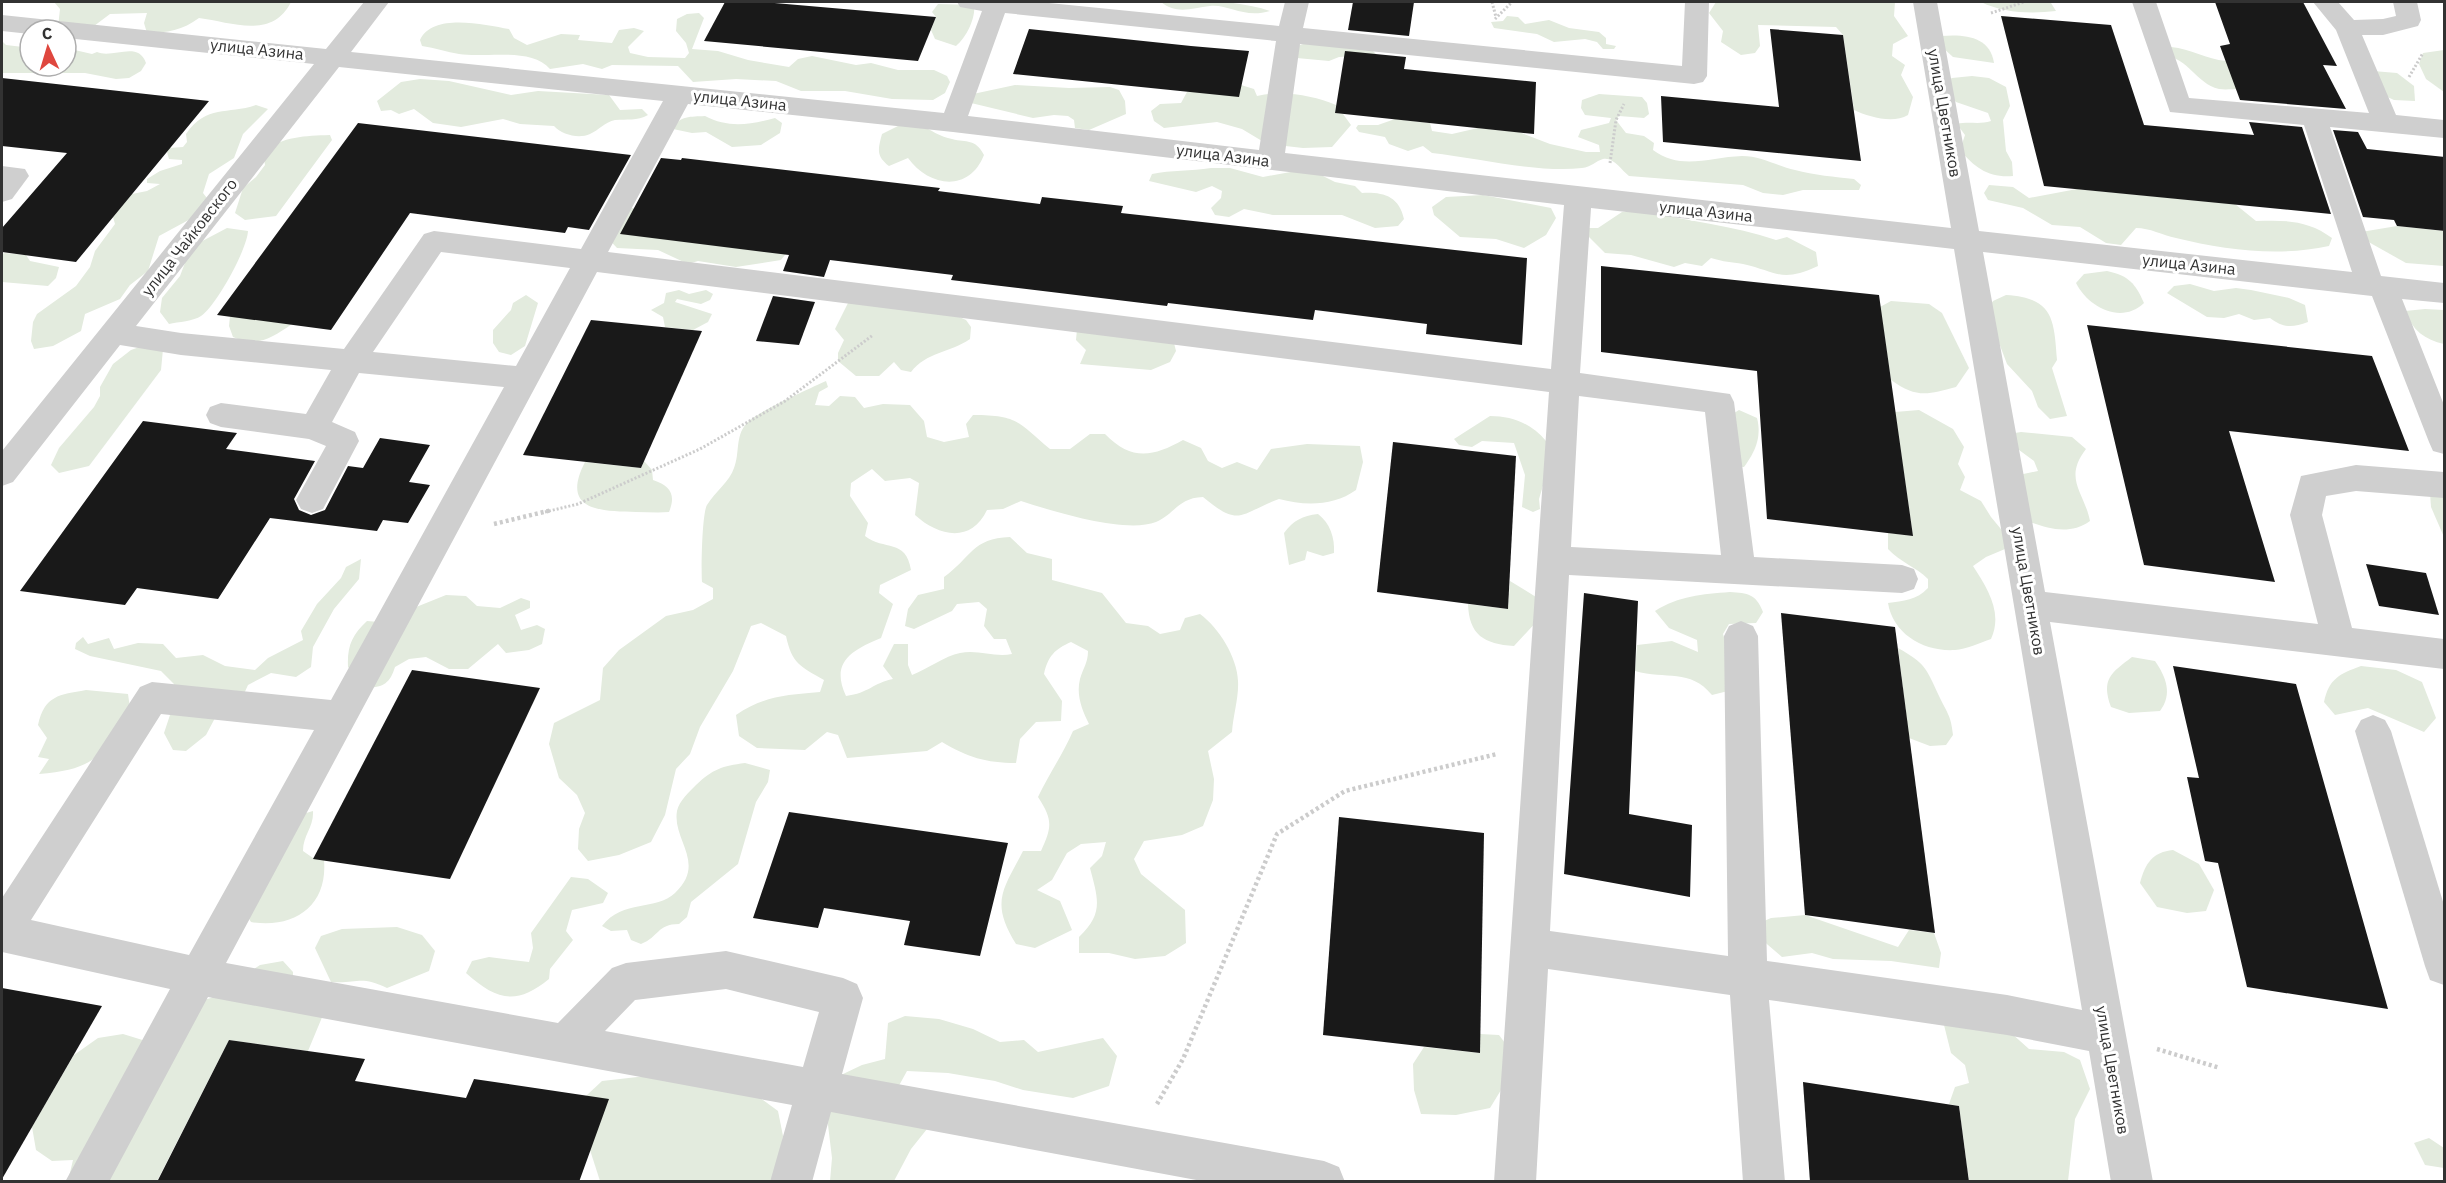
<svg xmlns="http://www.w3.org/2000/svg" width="2446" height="1183" viewBox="0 0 2446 1183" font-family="'IBM Plex Sans',sans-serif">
<rect width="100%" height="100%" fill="#fff"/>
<!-- green -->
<g fill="#e3ebde">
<path d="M54 2H291C272 40 231 22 199 18 183 30 167 33 147 33L144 23 147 13 110 14 94 26 58 27 60 9Z"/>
<path d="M1161 2C1195 0 1238 0 1270 11 1244 19 1229 4 1210 6 1192 8 1177 15 1161 2Z"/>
<path d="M1716 2H1895L1894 16 1908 36 1893 44 1892 56 1905 65 1901 75 1913 97 1908 115C1893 124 1869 117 1854 110L1843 35 1836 27 1758 25 1760 46 1755 53 1741 55 1721 42 1723 31 1709 13Z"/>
<path d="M1981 2H2057L2051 3 2056 11C2031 14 2003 13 1981 2Z"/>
<path d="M938 4 974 5C976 18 966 38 956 46L935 39 931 30 936 17 932 12Z"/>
<path d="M699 13 704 18 692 49 718 51 748 60 789 67 798 59 812 56 856 65 871 63 898 70H934L947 76 950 82 945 93 933 100 892 99 845 91H801L776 81 736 79 693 82 678 66 612 65 602 69 583 64 550 69C531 47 486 58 459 54 447 52 435 48 422 46L420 40C433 12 485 25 509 29L514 38 527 45 561 34 580 35 578 40 612 43 619 30 634 28 644 31 628 47 630 53 648 57 685 58 689 53 686 43 676 31 677 19 687 14Z"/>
<polygon points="1507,16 1518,17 1525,24 1549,20 1569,28 1599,32 1606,38 1606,44 1616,46 1614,49 1603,49 1597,42 1585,39 1554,42 1537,34 1494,28 1491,22 1503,21"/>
<path d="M1941 36C1964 34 1990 36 1994 63L1953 57 1941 46Z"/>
<polygon points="1316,40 1370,48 1377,55 1339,57 1329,61 1286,57 1287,49"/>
<path d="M2 41 6 45 23 47 30 44V66H66V48L92 54 97 52C113 59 138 40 146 63L141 71 129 78 116 79 85 73H2Z"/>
<path d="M2171 47C2191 49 2206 59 2226 61L2239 89C2233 89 2225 90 2219 89 2195 83 2190 58 2162 55Z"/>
<polygon points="2444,50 2444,92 2426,79 2419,64 2423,53"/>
<polygon points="2373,71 2397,73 2414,86 2415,101 2394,100 2372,90"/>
<path d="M1972 76 1989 78 2006 87 2010 106 2003 120 2006 151 2012 162 2013 176C1989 178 1975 168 1960 150L1965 135 1957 124C1969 121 1979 125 1991 121L1988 113 1956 102 1940 85 1952 78Z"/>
<path d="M420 79 449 81 511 95 538 91 609 95 620 110 642 109 648 115C637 121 627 119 615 120 605 122 599 130 590 134 579 139 562 135 554 126L520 124 503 119 461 127 433 123 414 109 399 114 391 110 381 111 377 101 401 82Z"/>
<polygon points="1015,85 1069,88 1110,87 1119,90 1125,101 1126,114 1089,130 1075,128 1074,120 1068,116 1054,115 1033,118 971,103 973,94"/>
<path d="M1241 85 1254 89 1257 96C1282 90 1313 95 1336 105L1335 113 1343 114 1351 125 1332 147 1303 148 1267 144 1242 129 1217 122 1164 128 1154 121 1151 111 1160 104 1181 103 1187 92Z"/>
<path d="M1599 94 1642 97 1647 103 1649 114 1644 118 1619 116 1616 120 1626 133 1644 136 1654 143 1653 150C1681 171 1710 157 1742 156 1761 156 1777 166 1795 170 1814 175 1835 177 1854 179L1861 185 1859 190H1803L1783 195 1763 193 1743 185 1629 176C1621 170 1614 157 1603 159 1596 161 1591 167 1582 168 1538 173 1477 158 1432 153L1423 146 1408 151 1389 144 1385 137 1359 132 1356 128 1358 125H1378L1395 119 1430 123 1432 131 1452 134 1478 128 1519 132 1550 144 1586 152H1600L1599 145 1578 137 1581 130 1609 123 1611 118 1585 115 1581 108 1582 100Z"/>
<path d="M256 105 268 109 243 134 234 158 209 174 203 193 210 202 196 216 159 236 148 271 130 285 120 299 85 314 81 331 53 346 34 349 31 341 33 322 37 314 76 286 90 267 95 251 115 224 113 217 132 194 147 191 160 184 147 183V179L160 171 182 164V160L169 159 167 152 169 148 183 147 187 142 186 134C207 104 227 115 256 105Z"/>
<path d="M705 116C728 128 749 125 775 118L782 123 780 133 761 145 732 147 706 132 692 133 673 129C679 115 691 117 705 116Z"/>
<path d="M921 125C930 130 941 137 952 139 967 143 975 138 984 155 969 193 929 187 908 158L889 166C876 156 878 149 882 134L898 126Z"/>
<path d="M330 135 332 140 276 216 245 220 235 213 243 188 256 177 265 165 263 152C283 136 305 136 330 135Z"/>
<path d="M1211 168H1230L1263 177 1296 171 1315 172 1335 182 1355 186 1362 193C1383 192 1399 196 1404 219L1398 226 1375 228 1342 215H1273L1244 209 1229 217 1215 215 1211 208 1221 198 1222 191 1212 186 1196 192 1149 181 1152 174C1171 170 1191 171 1211 168Z"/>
<path d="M1989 185 2013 187 2029 198 2077 189 2235 204 2256 221C2285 220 2308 220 2332 238L2329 246C2279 257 2225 250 2176 238 2162 235 2150 228 2136 228L2121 245 2106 243 2080 227 2052 225 2023 208 1988 200 1984 193Z"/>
<polygon points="1483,195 1551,208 1556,218 1546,235 1524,248 1496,239 1460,237 1434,215 1432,207 1446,197"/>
<polygon points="626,206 635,209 788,251 781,260 736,267 698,261 688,264 658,250 617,248 604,234"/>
<path d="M1645 211C1689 222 1733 225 1776 240L1787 237 1816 252 1818 266C1781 283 1778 272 1743 264 1731 262 1724 262 1711 258L1702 266 1685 263 1674 267 1631 255 1605 253 1586 234 1589 228H1598L1622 212Z"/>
<polygon points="2397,226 2444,231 2444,266 2406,263 2365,240 2361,232"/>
<path d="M227 228 248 231C247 250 216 306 201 316 194 321 178 322 169 324L160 312 162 298 180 276 191 247Z"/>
<polygon points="5,253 26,255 30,261 59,267 56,278 48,286 2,282 2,254"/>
<path d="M2107 271C2129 276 2135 283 2144 303 2121 325 2088 307 2076 283L2084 274Z"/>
<path d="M2190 284 2214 291 2236 288 2251 290 2289 298 2305 305 2308 322C2292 328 2283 328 2270 318L2254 320 2239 314 2224 318 2207 317 2167 293 2174 286Z"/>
<polygon points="679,290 689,294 706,290 713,294 710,300 701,304 677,299 675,302 712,314 708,322 693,330 665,327 663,317 651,310 664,303 666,293"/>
<polygon points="526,295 538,303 525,346 511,355 499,352 493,343 493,330 511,310 513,303"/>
<path d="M2006 295C2053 298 2054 318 2057 360L2052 368 2067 416 2050 419 2038 407 2032 391 2007 364 1987 311 1993 301Z"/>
<path d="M849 301 955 315 966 320 971 327 970 339C950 353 926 352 911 372L901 370 894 362 879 376H856L838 361V353L844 340 835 329Z"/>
<path d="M1891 301 1929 304 1942 313 1969 368 1956 387C1927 395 1916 398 1891 380L1880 307Z"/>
<path d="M2425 309 2444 310V344C2425 340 2412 330 2405 311Z"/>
<path d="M230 316 292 324C272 338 256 348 233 337L229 326Z"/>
<polygon points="1077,329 1174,343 1176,351 1170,362 1151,370 1080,364 1086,350 1076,340"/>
<polygon points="145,345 163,349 161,370 89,466 59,473 51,465 59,448 94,407 100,396 100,387 113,364 131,350"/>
<path d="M826 381 828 387 819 392 815 405 829 406 840 396 855 397 864 408 883 404 910 405 924 421 927 437 944 442 969 437 966 424 973 415C1018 415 1018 422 1050 449H1070L1090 434H1105C1131 461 1153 457 1183 440L1201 448 1208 461 1222 468 1237 462 1257 470 1271 449 1307 444 1360 446 1363 462 1356 490C1334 506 1305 506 1279 499 1239 514 1240 528 1203 497 1178 498 1176 513 1156 522 1125 534 1052 511 1021 501L1003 509 987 510C971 544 938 536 915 515L919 483 910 478 885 481 872 469 851 483 850 496 868 523 865 536C884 551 906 538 911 570L880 585 879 593 893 604 881 638C852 650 830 662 846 696 869 693 873 683 893 679L883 666 894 644H908V665L912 675C927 669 945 656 960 653 978 649 995 658 1012 654L1006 639H994L984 626 987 609 979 602 957 604 952 611 914 629 905 626 908 609 918 595 944 589V577C971 558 972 538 1010 537L1027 553 1052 559V580L1102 593 1126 623 1148 626 1160 634 1180 630 1185 618 1200 614C1219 628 1237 657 1238 681 1239 697 1233 716 1232 732L1208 751 1214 779 1213 800 1203 826 1182 835 1144 841 1134 859 1141 874 1185 910 1186 943 1165 956 1135 959 1109 953H1079V937C1104 913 1098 899 1090 868L1102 856 1106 842 1081 844 1067 853 1052 880 1037 890 1060 901 1072 930 1035 948 1016 944C990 902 1003 890 1023 851H1041C1052 827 1053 820 1038 797 1049 774 1063 754 1073 731L1089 724C1082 710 1076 695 1080 679 1083 668 1088 663 1088 651L1071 642C1055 649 1048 656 1044 674L1062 701 1061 721 1036 722 1020 739 1016 763C986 763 967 757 942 742L927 751 847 758 838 735 827 732 805 750 757 748 739 736 736 715C764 696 786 695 820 692L824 680C800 666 792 664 786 636L761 623 751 626 733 671 700 727 690 754 676 769 665 815 651 842 619 855 588 861 578 849 579 829 585 813 577 795 559 778 549 744 554 723 600 700 603 668 619 650 666 616 693 610 713 599V588L702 582C701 570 702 513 707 505 715 492 730 481 734 468 740 453 735 437 746 424 754 413 811 388 826 381Z"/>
<path d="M1739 410 1757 418C1762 437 1755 452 1744 467L1727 466 1721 421Z"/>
<path d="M1919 410 1953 429 1964 447 1958 464 1965 477 1960 490 1981 501 1991 517 2005 534V549L1986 557 1973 566C1988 589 2003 613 1991 639 1980 643 1966 649 1955 650 1924 652 1893 634 1888 603 1903 601 1917 600 1928 588V579C1916 567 1900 562 1888 549V533L1913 536 1895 412Z"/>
<path d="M1490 416C1513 416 1532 424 1546 441L1545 479 1539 499 1540 509 1533 512 1522 507 1525 475 1514 443 1482 441 1472 447 1459 445 1454 439Z"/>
<path d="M2021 432 2072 437 2086 449C2063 479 2084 491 2090 521 2066 538 2041 526 2016 517L2009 477 2038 471 2034 461 2015 447 2009 434Z"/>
<path d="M644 461 652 470 653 480C671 486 676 495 669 512 658 513 647 512 636 512 600 511 560 511 585 462L641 468Z"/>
<polygon points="2444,481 2444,537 2431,507 2430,493"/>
<path d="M1318 514C1330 523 1335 538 1334 553L1323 556 1307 551 1305 560 1289 565 1284 533C1294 520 1302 516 1318 514Z"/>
<polygon points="361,559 359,579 334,609 313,647 311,667 296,677 271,673 248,685 238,707 215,718 206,735 186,751 173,750 164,733 175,700 174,684 161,671 90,656 75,649 76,643 83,637 88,644 109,638 114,649 138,643 163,644 176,658 203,655 225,666 255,670 268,658 303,640 301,631 317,604 341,578 346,567"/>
<path d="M1510 581 1536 597 1539 619 1514 646C1484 644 1469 635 1468 604L1508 609Z"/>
<path d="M1730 592C1748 593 1756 594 1763 612L1756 623 1729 624 1723 634 1731 660 1728 691 1712 695C1690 668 1666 680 1635 671L1637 645 1672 641 1698 652 1697 640 1669 628 1655 611C1679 596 1702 594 1730 592Z"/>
<path d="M446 595 466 596 477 606 500 608 521 598 530 601V608L515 615 521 630 537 625 545 629 542 644 529 650 506 653 498 644 468 669H449L426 657 409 659 395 667C390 683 384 687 367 688L348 667C347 646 352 635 367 621L379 622Z"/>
<path d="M1898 648C1926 664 1926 668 1939 696 1947 713 1951 715 1953 735L1946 745 1930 746 1909 738Z"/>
<path d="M2132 657 2155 661C2166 677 2173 694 2160 711L2129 713 2111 707C2101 679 2111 673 2132 657Z"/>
<path d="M2361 666 2396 670 2422 682 2436 718 2424 732 2368 708 2335 715 2324 702C2329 679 2339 674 2361 666Z"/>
<path d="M86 690 128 694 130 708C102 756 97 769 39 774L49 759 38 757 47 738 38 725C45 695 59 695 86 690Z"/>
<path d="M745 763 770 770 768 782 756 802 738 864 691 902 687 917 679 924C657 924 659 937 641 944L631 940 627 930 611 931 602 926C623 899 656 911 675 893 707 863 672 840 677 811 679 801 690 791 696 785 713 769 722 766 745 763Z"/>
<path d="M313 811C314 827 303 835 303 851L313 858 324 860C328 906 294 929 251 922L239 902 289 818Z"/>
<path d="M2173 850 2199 864 2214 890 2206 911 2187 913 2157 907 2140 883C2145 863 2153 852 2173 850Z"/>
<path d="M571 877 588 879 608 893 603 903 572 910 566 931 573 940 550 969 549 979C516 1006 496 1000 466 973L472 961 489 957 529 962 533 948 531 933Z"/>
<polygon points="1805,915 1898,947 1909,930 1934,933 1941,953 1939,968 1891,961 1833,959 1812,953 1782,957 1761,939 1757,924 1771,918"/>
<path d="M397 927 422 935 435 951 429 971 387 988C360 975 358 984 331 982L315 948 321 936 342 929Z"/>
<polygon points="283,961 293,972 293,994 323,1015 308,1051 229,1040 157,1181 68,1181 73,1160 52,1161 36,1150 32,1127 74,1055 98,1038 123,1034 149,1042 182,1006 211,998 260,965"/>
<polygon points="905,1016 939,1019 973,1029 1000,1042 1024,1040 1038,1052 1103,1038 1117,1056 1109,1086 1073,1098 1023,1090 995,1081 948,1073 907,1071 896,1091 927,1129 911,1149 894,1181 830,1181 832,1158 828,1125 829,1103 841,1075 862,1065 885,1059 888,1023"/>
<polygon points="1944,1025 2010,1032 2029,1049 2064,1052 2080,1060 2090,1089 2075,1119 2068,1181 1969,1181 1959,1106 1949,1104 1955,1087 1969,1083 1965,1065 1951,1053"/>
<polygon points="1480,1034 1499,1035 1505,1043 1501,1090 1490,1108 1456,1115 1421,1114 1414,1090 1413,1064 1424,1047 1480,1053"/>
<polygon points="673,1073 740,1083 778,1111 783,1136 776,1181 600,1181 590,1150 586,1096 602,1081"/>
<polygon points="2429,1138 2444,1148 2444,1168 2425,1165 2414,1143"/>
</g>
<!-- building -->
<g fill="#191919">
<polygon points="725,2 763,2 936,17 918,61 704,41"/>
<polygon points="1353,2 1414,2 1409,36 1348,30"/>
<polygon points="2215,2 2303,2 2337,66 2323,65 2346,109 2240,100 2220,46 2230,44"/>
<polygon points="2001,16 2111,25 2144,125 2254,135 2249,122 2302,127 2331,214 2044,186"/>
<polygon points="1029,29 1191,46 1249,51 1239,97 1013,74"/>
<polygon points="1770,29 1843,35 1861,161 1663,142 1661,96 1779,107"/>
<polygon points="1345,51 1406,57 1404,69 1536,82 1534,134 1335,113"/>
<polygon points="2,78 209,101 76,262 2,252 2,228 67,153 2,146"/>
<polygon points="358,123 631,155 589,230 568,227 565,233 410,213 331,330 217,315"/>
<polygon points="2333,130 2358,132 2367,149 2445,157 2445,231 2397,226 2394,220 2363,217"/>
<polygon points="661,158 681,160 682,158 940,188 938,191 1040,204 1042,197 1123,206 1121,213 1527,258 1522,345 1426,334 1427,324 1315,310 1313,320 1168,303 1167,306 951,280 953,275 830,260 824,277 783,271 789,255 620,234"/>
<polygon points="1601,266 1879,295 1913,536 1767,519 1757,371 1601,352"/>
<polygon points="773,296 815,302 799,345 756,341"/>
<polygon points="591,320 702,331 641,468 523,455"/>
<polygon points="2087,325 2372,356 2409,451 2229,431 2275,582 2144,565"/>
<polygon points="143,421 237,433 226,449 315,461 294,499 299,510 311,515 325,510 348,466 363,468 380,438 430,445 409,482 430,485 408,523 383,520 377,531 270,518 218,599 137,588 125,605 20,591"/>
<polygon points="1393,442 1516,456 1508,609 1377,592"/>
<polygon points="2366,564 2426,573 2439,615 2379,606"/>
<polygon points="1584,593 1638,601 1629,814 1692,825 1690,897 1564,874"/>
<polygon points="1781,613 1895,627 1935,933 1805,915"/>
<polygon points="2173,666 2296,684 2388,1009 2247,987 2218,863 2205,861 2187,777 2199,778"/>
<polygon points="412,670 540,688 450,879 313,859"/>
<polygon points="789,812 1008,843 980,956 904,945 910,921 824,908 818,928 753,918"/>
<polygon points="1339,817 1484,833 1480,1053 1323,1035"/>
<polygon points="2,988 102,1006 2,1179"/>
<polygon points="229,1040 365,1059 355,1081 466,1098 474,1079 609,1099 579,1182 157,1182"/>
<polygon points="1803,1082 1959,1106 1969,1182 1810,1182"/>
</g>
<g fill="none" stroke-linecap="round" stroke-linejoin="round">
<!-- path-far1 -->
<g stroke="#ccc" stroke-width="3" stroke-dasharray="2 2" stroke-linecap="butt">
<polyline points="1492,2 1496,17"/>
<polyline points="1991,13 2024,2"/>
<polyline points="1495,19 1512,2"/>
<polyline points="2409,77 2423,53"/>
<polyline points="1610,163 1616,120 1624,104"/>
<polyline points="545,512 578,504 700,449 785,401 873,335"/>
</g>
<!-- path -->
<g stroke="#ccc" stroke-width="4.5" stroke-dasharray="3 3" stroke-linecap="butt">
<polyline points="494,524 552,510"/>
<polyline points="2157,1049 2220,1068"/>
<polyline points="1157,1104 1183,1059 1277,834 1345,791 1497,754"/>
</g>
<!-- minor -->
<g fill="#cfcfcf" fill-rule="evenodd">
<path d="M364 2H389L351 52 944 113 982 11 960 7 957 2H1039L1279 26 1285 2H1309L1303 28 1682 66 1685 2H1709L1707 76 1703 82 1694 84 1300 44 1285 153 1951 228 1913 2H1937L1979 231 2352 272 2304 125 2170 112 2132 2H2156L2189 98 2369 113 2336 30 2313 2H2338L2354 20 2383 19 2396 16 2393 2H2417L2421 20 2418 26 2383 35H2362L2396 115 2444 120V138L2330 127 2381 276 2444 283V303L2402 299 2444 405V454L2433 451 2429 442 2372 296 1983 252 2045 592 2318 624 2290 515 2301 476 2356 465 2444 472V498L2356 491 2326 496 2322 515 2352 628 2444 639V669L2050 622 2153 1182H2111L2089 1051 2007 1035 1769 1000 1785 1182H1743L1730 995 1548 969 1536 1182H1494L1549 392 597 272 226 963 558 1023 612 968 626 963 726 951 843 978 857 984 863 998 842 1074 1324 1161 1339 1167 1345 1182H1207L831 1112 812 1182H770L792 1105 208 997 109 1182H65L170 989 2 952V898L140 687 152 682 331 700 504 387 359 373 332 422 355 432 359 441 323 509 312 513 301 509 296 500 326 446 309 439 221 427 210 423 206 415 210 407 221 403 306 414 331 370 181 355 120 345 13 482 2 486V451L314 64 66 38V30H30V34L2 31V15L326 49ZM1005 13 1276 41 1259 150 968 116ZM339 67 663 101 581 249 434 231 424 234 344 349 181 333 136 326ZM688 104 953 132 1564 205 1551 369 608 252ZM1591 208 1954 249 2082 1010 2007 995 1767 961 1758 636 1753 626 1741 621 1729 626 1724 636 1728 956 1550 931 1569 575 1902 593 1914 589 1918 579 1914 569 1902 565 1754 557 1734 402 1730 394 1580 373ZM441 252 570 268 516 366 373 352ZM1579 396 1705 412 1721 555 1571 547ZM161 714 314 730 189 955 31 920ZM726 989 819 1012 803 1067 605 1031 635 1000Z"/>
<polygon points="2,166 25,169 29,176 12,199 2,202"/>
<polygon points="2373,715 2385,720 2391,731 2444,905 2444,985 2430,980 2425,966 2355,731 2361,720"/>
</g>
</g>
<g text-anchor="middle" stroke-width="6" stroke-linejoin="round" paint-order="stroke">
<!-- street labels -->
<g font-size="16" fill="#323232" stroke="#fff">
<text transform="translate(257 49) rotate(6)" y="6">улица Азина</text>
<text transform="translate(740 100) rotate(6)" y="6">улица Азина</text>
<text transform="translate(1945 113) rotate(80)" y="6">улица Цветников</text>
<text transform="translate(1223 155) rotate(7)" y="6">улица Азина</text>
<text transform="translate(1706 211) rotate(6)" y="6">улица Азина</text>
<text transform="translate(189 237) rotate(-52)" y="6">улица Чайковского</text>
<text transform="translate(2189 264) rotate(6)" y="6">улица Азина</text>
<text transform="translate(2029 591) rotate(80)" y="6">улица Цветников</text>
<text transform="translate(2113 1070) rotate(80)" y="6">улица Цветников</text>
</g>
</g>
<!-- border -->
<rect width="2446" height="1183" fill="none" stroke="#323232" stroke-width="6"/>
<!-- north arrow -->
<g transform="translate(48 48) rotate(356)"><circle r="28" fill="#ffffff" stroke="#adadad" stroke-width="1.5"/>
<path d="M0-4.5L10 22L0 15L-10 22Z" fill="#df473e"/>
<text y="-9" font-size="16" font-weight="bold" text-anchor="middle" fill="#323232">С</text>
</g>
</svg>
